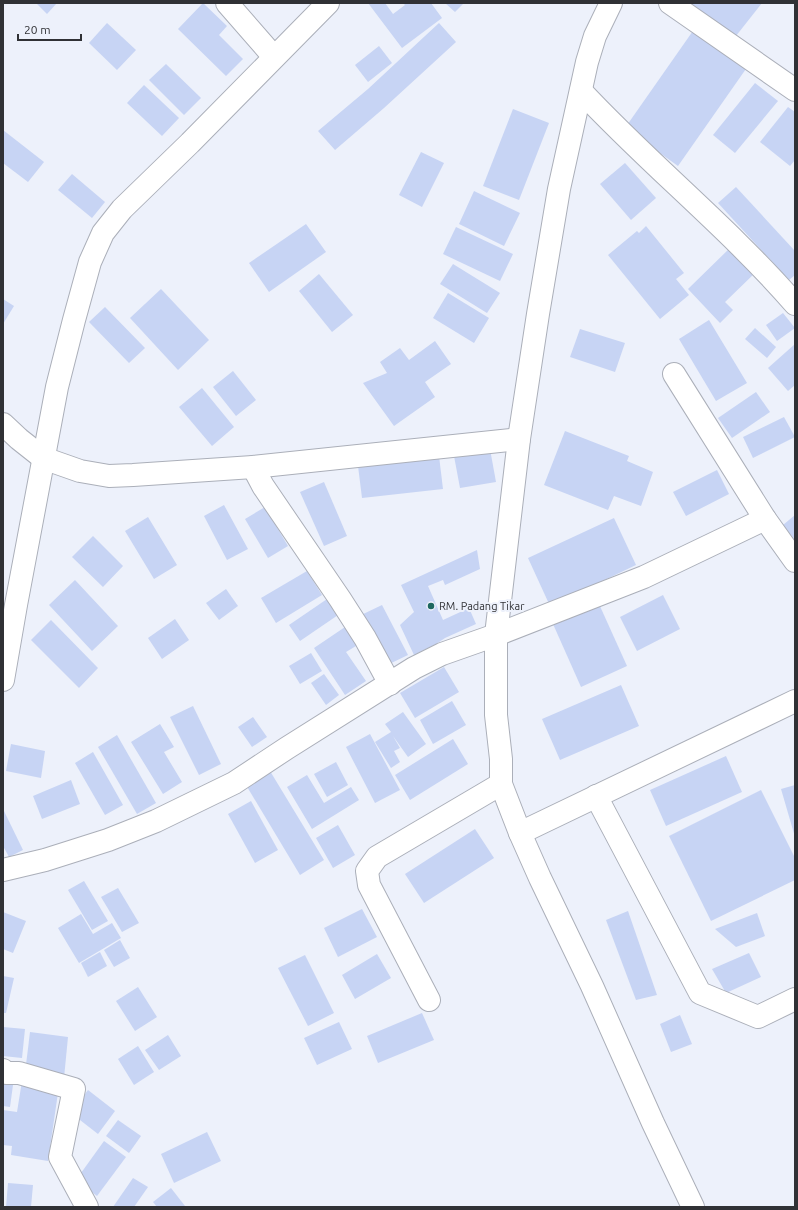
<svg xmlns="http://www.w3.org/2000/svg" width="798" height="1210" viewBox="0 0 798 1210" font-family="Ubuntu,sans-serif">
<rect width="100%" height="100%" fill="#edf1fb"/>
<!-- building -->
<g fill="#c7d4f4">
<polygon points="36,3 57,3 47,14"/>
<polygon points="203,3 227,26 219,35 243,59 226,76 178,29"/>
<polygon points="368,3 385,3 393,14 405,5 403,3 431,3 442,18 402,48"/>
<polygon points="445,3 464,3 455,12"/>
<polygon points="692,3 762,3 732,41 687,9"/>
<polygon points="107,23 136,50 117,70 89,43"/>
<polygon points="439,23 456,42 384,108 335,150 318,131 368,89"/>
<polygon points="695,28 748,66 678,166 625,128"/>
<polygon points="379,46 392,63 368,82 355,65"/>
<polygon points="166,64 201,98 184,115 149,80"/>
<polygon points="755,83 778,101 735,153 713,135"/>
<polygon points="144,85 179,118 162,136 127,103"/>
<polygon points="788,107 795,112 795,160 790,166 760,142"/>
<polygon points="513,109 549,123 519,200 483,186"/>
<polygon points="3,130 44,162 28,182 3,163"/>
<polygon points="421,152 444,163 422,207 399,195"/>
<polygon points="625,163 656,198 631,220 600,184"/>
<polygon points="72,174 105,202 92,218 58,190"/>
<polygon points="736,187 795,251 795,275 789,280 718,203"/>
<polygon points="474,191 520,213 504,246 459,224"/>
<polygon points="306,224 326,252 269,292 249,263"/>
<polygon points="646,226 684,273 676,279 689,295 660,319 608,255 637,231 639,233"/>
<polygon points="456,227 513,254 500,281 443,254"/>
<polygon points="731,247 756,272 725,302 733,310 720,323 688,289"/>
<polygon points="453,264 500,293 487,313 440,284"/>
<polygon points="319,274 353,315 332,332 299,291"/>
<polygon points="161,289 209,340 178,370 130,318"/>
<polygon points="448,293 489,318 474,343 433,318"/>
<polygon points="3,299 14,306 3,324"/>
<polygon points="105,307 145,348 129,363 89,322"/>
<polygon points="783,313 795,328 777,341 766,325"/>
<polygon points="709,320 747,383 716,401 679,339"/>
<polygon points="755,328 776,347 767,358 745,339"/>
<polygon points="580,329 625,343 615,372 570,357"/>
<polygon points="435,341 451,364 425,382 435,397 394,426 363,383 387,373 380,362 400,348 409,360"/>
<polygon points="795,344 795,385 788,391 768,368"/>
<polygon points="233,371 256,400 236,416 213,387"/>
<polygon points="202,388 234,427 212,446 179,407"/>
<polygon points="756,392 770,412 732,438 718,418"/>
<polygon points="784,417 795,437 753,458 743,437"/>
<polygon points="565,431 629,456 627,461 653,472 641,506 614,496 608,510 544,485"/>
<polygon points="490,449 496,482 460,488 454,456"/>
<polygon points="439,456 443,489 362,498 358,466"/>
<polygon points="717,470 729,494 686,516 673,492"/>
<polygon points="324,482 347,536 324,546 300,492"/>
<polygon points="224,505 248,549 227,560 204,516"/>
<polygon points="265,507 288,546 268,558 245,519"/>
<polygon points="795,515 795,540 783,525"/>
<polygon points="148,517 177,565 154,579 125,531"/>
<polygon points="614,518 636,565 550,606 528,558"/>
<polygon points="93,536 123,566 103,587 72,557"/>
<polygon points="477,550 480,569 445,585 443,580 428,586 443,620 469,608 476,624 445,638 436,644 414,655 400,625 414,612 401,585"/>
<polygon points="307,571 322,595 276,623 261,598"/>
<polygon points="75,580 118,626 92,651 49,605"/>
<polygon points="226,589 238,606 219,620 206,603"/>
<polygon points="663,595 680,629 637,651 620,617"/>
<polygon points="330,597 341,613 300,641 289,625"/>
<polygon points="599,604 627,666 581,687 553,624"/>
<polygon points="382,605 408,655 383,667 357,617"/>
<polygon points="175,619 189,640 162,659 148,638"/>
<polygon points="51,620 98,668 79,688 31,640"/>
<polygon points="348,625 361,643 346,652 366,681 345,695 314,648"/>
<polygon points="311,653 322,671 300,684 289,666"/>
<polygon points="444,667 459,692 415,718 400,693"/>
<polygon points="324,674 339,695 326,705 311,683"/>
<polygon points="621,685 639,726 560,760 542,719"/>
<polygon points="452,701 466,725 433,744 420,720"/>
<polygon points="193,706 221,764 199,775 170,717"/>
<polygon points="403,712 426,744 408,757 393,736 400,748 394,751 400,762 391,768 375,742 391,732 385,724"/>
<polygon points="253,717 267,737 252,747 238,727"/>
<polygon points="160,724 174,747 164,752 182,782 163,794 131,742"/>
<polygon points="370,734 400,790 375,803 346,747"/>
<polygon points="117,735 156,803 137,814 98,747"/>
<polygon points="453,739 468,764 410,800 395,775"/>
<polygon points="11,744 45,751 41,778 6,771"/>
<polygon points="93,752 123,805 105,815 75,763"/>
<polygon points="726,756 742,792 666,826 650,790"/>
<polygon points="336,762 348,785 327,797 314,774"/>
<polygon points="270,771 324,860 300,875 246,785"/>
<polygon points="307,775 324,803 351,787 359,800 312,829 287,787"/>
<polygon points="71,780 80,804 42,819 33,796"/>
<polygon points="795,785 795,837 781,789"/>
<polygon points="761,790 795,858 795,880 711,921 669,836"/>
<polygon points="251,801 278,850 255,863 228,814"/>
<polygon points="4,811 23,850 9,857 3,846 3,812"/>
<polygon points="338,825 355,855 333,868 316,838"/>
<polygon points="475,829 494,858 424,903 405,874"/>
<polygon points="84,881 108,921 92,930 68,890"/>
<polygon points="118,888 139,923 122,932 101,897"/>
<polygon points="362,909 377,937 338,957 324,928"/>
<polygon points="628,911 657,995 636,1000 606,920"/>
<polygon points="3,912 26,921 13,953 3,949"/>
<polygon points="757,913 765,936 736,947 715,929"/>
<polygon points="81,914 93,934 112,923 121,938 79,963 58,928"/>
<polygon points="120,940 130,958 114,967 104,950"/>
<polygon points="100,952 107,966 88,977 81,963"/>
<polygon points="749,953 761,977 726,993 712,969"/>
<polygon points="377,954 391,978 355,999 342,975"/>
<polygon points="305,955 334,1013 308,1026 278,968"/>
<polygon points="3,976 14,978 6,1013 3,1013"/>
<polygon points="138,987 157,1017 135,1031 116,1001"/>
<polygon points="422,1013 434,1040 378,1063 367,1036"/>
<polygon points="680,1015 692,1044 671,1052 660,1024"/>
<polygon points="339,1022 352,1049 317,1065 304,1038"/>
<polygon points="3,1027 25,1029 22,1058 3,1056"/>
<polygon points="30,1032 68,1037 64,1078 25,1073"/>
<polygon points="168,1035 181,1056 159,1070 145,1050"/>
<polygon points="138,1046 154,1072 134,1085 118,1059"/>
<polygon points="22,1081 59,1086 48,1161 11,1155 12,1146 3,1145 3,1110 17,1112"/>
<polygon points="3,1083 13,1085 10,1107 3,1106"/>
<polygon points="88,1090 115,1111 98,1134 71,1113"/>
<polygon points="118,1120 141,1136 129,1153 106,1136"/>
<polygon points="207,1132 221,1161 174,1183 161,1154"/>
<polygon points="104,1141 126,1157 97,1196 76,1180"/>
<polygon points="133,1178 148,1187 134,1207 113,1207"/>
<polygon points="8,1183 33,1185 31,1207 6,1207"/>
<polygon points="171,1188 185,1206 157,1207 153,1202"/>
</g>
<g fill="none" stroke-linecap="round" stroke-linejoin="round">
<defs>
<g id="minor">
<polyline points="227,3 274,57"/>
<polyline points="670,3 795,90"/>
<path d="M581 91C650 165 729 228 795 304"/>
<polyline points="674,374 765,519"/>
<polyline points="3,424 19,439 43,458 80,471 109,476 133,475 253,467 519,439"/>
<polyline points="253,467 263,486 340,599 365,638 390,684"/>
<polyline points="3,680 16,605 57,387 74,320 90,262 103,233 122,209 190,143 328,3"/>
<polyline points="596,796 700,993 758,1017 795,999"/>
<polyline points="520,833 795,701"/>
<polyline points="3,870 45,860 108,840 156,821 234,783 287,748 414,668 442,654 496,635 644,577 765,519 795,561"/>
<polyline points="429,1000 369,885 367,871 377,857 501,784"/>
<polyline points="3,1070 6,1073 19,1073 74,1089 60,1157 87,1207"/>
</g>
<polyline id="primary" points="611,3 595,36 587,62 559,189 538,314 519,439 496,635 496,715 501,759 501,784 520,833 540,878 592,986 653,1123 693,1207"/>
</defs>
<!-- minor casing -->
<use href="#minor" stroke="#abafb9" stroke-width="24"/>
<!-- primary casing -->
<use href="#primary" stroke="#abafb9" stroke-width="24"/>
<!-- minor -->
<use href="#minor" stroke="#fff" stroke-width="22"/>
<!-- primary -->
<use href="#primary" stroke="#fff" stroke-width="22"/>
</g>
<!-- markers -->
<circle fill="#1e675f" stroke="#edf1fb" stroke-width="1.5" cx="431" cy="606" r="4"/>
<g text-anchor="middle" stroke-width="4" stroke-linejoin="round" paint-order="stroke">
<!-- poi labels -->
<g font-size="11" fill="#303135" stroke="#edf1fb" text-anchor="start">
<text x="439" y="610">RM. Padang Tikar</text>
</g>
</g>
<!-- border -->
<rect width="798" height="1210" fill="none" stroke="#303135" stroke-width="8"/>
<!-- scale -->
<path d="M18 34v6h63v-6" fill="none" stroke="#303135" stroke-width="2"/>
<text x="24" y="34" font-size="12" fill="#303135" stroke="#edf1fb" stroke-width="3" paint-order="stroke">20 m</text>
</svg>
